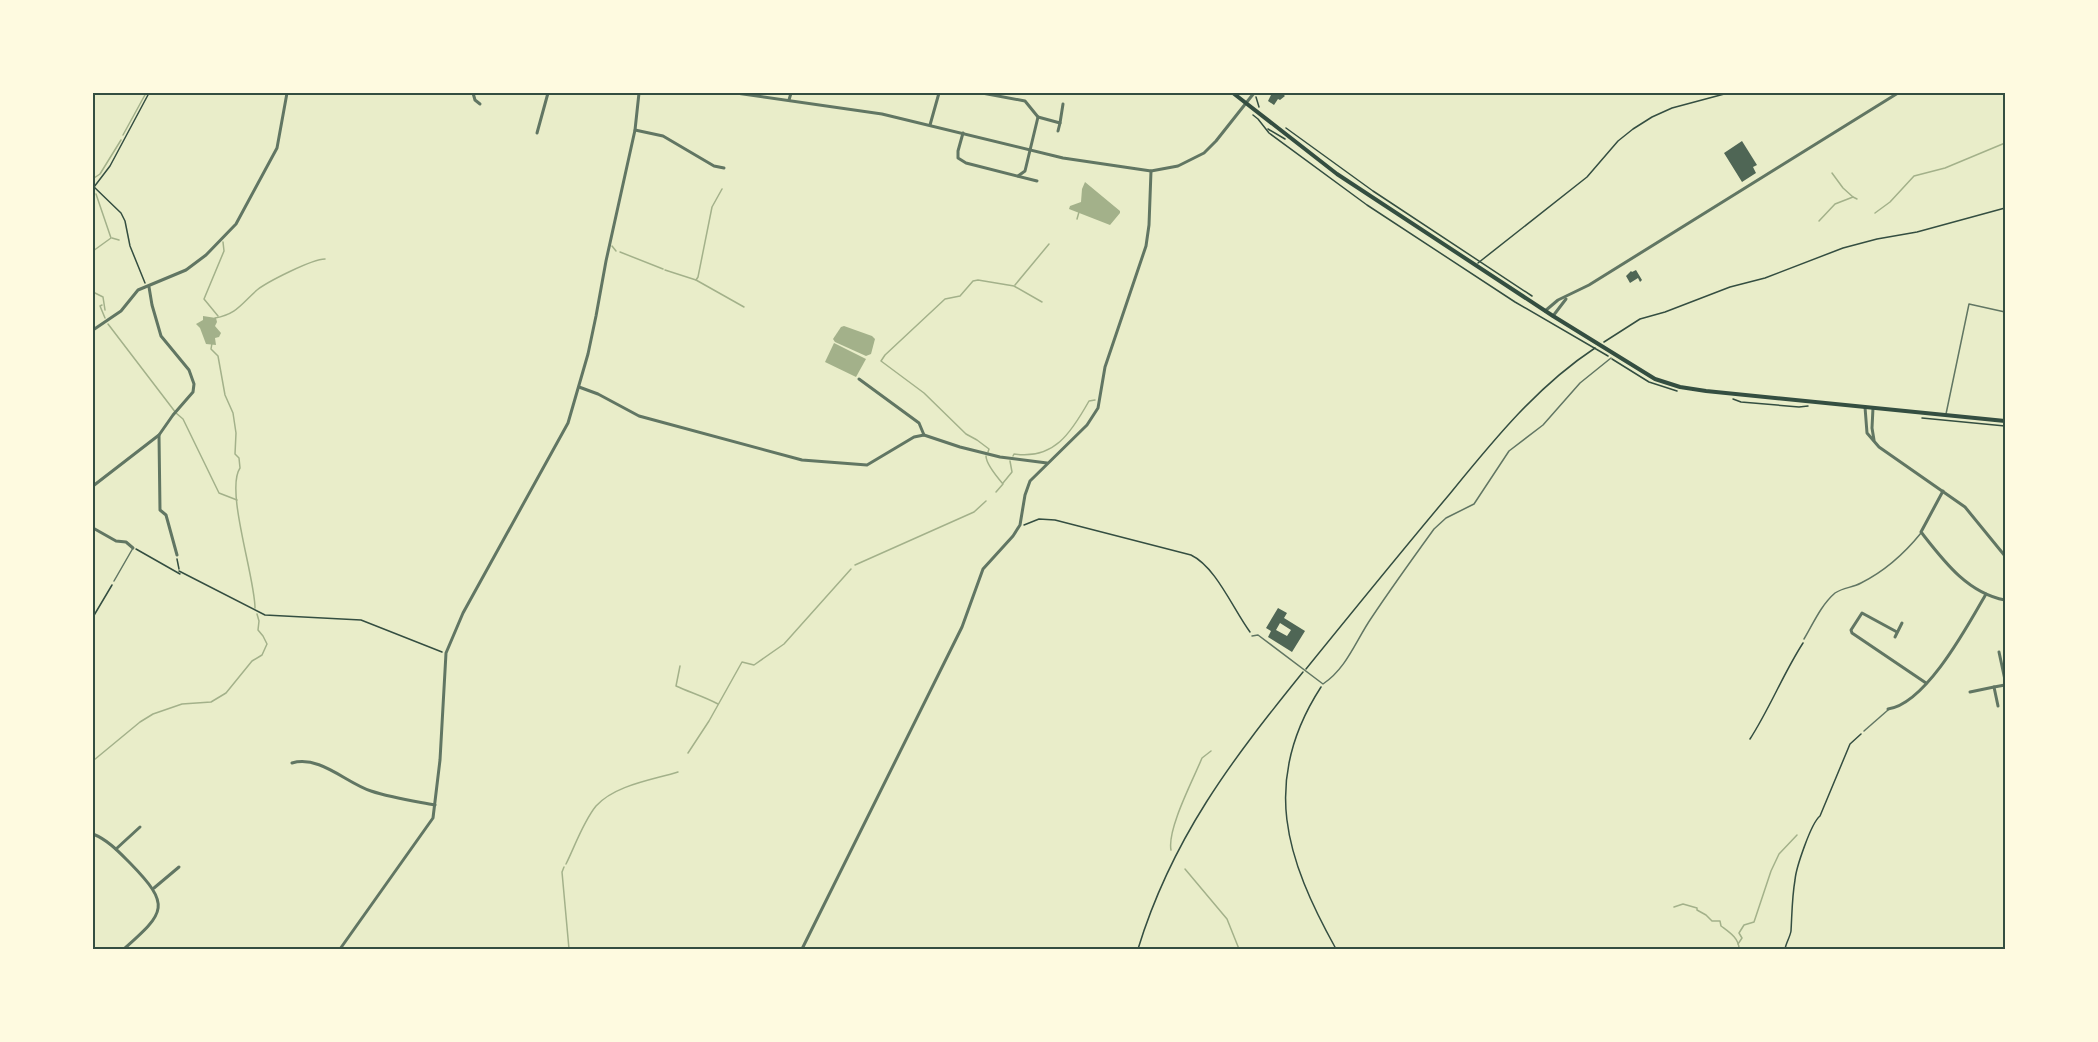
<svg xmlns="http://www.w3.org/2000/svg" width="2098" height="1042" viewBox="0 0 2098 1042" font-family="Figtree,sans-serif">
<rect width="100%" height="100%" fill="#e9edc9"/>
<!-- water -->
<g fill="#a3b18a">
<polygon points="1085,182 1120,211 1120,213 1110,225 1069,209 1070,206 1081,202 1082,189"/>
<polygon points="203,316 216,318 217,322 215,326 221,333 219,337 215,338 216,345 206,344 200,328 196,324 203,320"/>
<polygon points="844,326 872,336 875,339 871,354 866,356 835,342 833,339 841,327"/>
<polygon points="834,343 866,359 856,377 825,362"/>
</g>
<g fill="none" stroke-linecap="round" stroke-linejoin="round">
<!-- stream -->
<g stroke="#a3b18a" stroke-width="1.5">
<polyline points="123,135 146,93"/>
<polyline points="1832,173 1843,188 1853,197"/>
<polyline points="93,176 94,181"/>
<polyline points="94,178 100,174 121,140"/>
<polyline points="1875,213 1890,202 1914,176 1945,168 2005,143"/>
<polyline points="1077,219 1079,212"/>
<polyline points="1819,221 1835,204 1853,197 1857,199"/>
<polyline points="112,238 119,240"/>
<polyline points="612,246 616,251"/>
<polyline points="93,251 111,238 96,194"/>
<polyline points="620,252 663,269"/>
<polyline points="665,270 696,280 744,307"/>
<polyline points="696,280 698,277 712,207 722,189"/>
<polyline points="1015,285 1049,244"/>
<polyline points="93,292 103,297 105,310"/>
<polyline points="102,305 100,306 105,318"/>
<polyline points="218,316 204,299 224,251 223,242"/>
<path d="M215 318C237 314 241 304 257 290 267 282 312 259 325 259"/>
<polyline points="108,324 176,413 183,419 219,493 237,500"/>
<path d="M212 343 211 349 218 356 225 395 233 413 236 433 235 454 239 458 240 468C225 490 255 577 255 608"/>
<polyline points="988,452 989,449 977,440 966,434 924,393 881,361 885,355 945,299 960,296 973,281 978,280 1014,286 1042,302"/>
<path d="M986 456C986 464 997 477 1003 484L996 492"/>
<path d="M1013 456 1014 454C1054 460 1071 433 1089 401L1095 400"/>
<polyline points="1003,483 1012,472 1010,461"/>
<polyline points="855,565 974,512 986,501"/>
<path d="M680 666 676 686C689 692 705 697 718 704"/>
<polyline points="688,753 709,721 742,662 754,665 784,644 851,569"/>
<polyline points="94,760 140,722 153,714 182,704 211,702 226,693 252,661 262,655 267,644 263,636 258,630 259,621 257,614"/>
<path d="M1171 850C1167 829 1193 780 1202 758L1211 751"/>
<path d="M566 864C575 846 583 822 596 806 615 785 652 780 678 772"/>
<polyline points="564,867 562,872 569,949"/>
<polyline points="1185,869 1227,919 1239,949"/>
<path d="M1674 907 1683 904 1697 908V910L1706 915 1712 921H1720L1721 926C1729 932 1739 938 1739 949"/>
<polyline points="1738,944 1742,938 1739,933 1744,925 1754,922 1771,871 1779,854 1797,835"/>
</g>
</g>
<!-- building -->
<g fill="#4f6655" fill-rule="evenodd">
<polygon points="1272,93 1282,93 1285,96 1280,100 1278,99 1274,105 1268,101"/>
<polygon points="1742,141 1757,165 1753,167 1756,173 1742,182 1724,153"/>
<polygon points="1636,270 1642,280 1640,282 1638,278 1630,283 1626,276 1631,271 1632,272"/>
<path d="M1278 608 1287 613 1284 618 1305 631 1292 652 1268 637 1271 631 1266 628ZM1280 623 1291 630 1287 636 1276 630Z"/>
</g>
<g fill="none" stroke-linecap="round" stroke-linejoin="round">
<!-- path -->
<g stroke="#344e41" stroke-width="1.5">
<polyline points="1256,97 1259,107"/>
<polyline points="1253,115 1258,119 1269,133 1367,205 1515,302 1608,356"/>
<polyline points="1286,128 1373,191 1532,296"/>
<polyline points="1268,129 1285,139"/>
<polyline points="93,186 121,213 125,221 130,246 145,283"/>
<polyline points="94,187 110,166 149,93"/>
<polyline points="1478,263 1587,177 1618,141 1633,129 1652,117 1672,108 1728,93"/>
<polyline points="1604,342 1640,319 1665,312 1730,287 1765,278 1843,248 1877,239 1917,232 2005,208"/>
<polyline points="1612,359 1649,382 1677,391"/>
<polyline points="1733,399 1741,402 1799,407 1808,406"/>
<polyline points="1922,418 2005,426"/>
<path d="M1024 525 1039 519 1055 520 1191 555C1216 567 1233 609 1250 632"/>
<polyline points="136,549 180,574"/>
<polyline points="177,559 179,569"/>
<polyline points="179,571 265,615 361,620 442,652"/>
<polyline points="93,617 112,585"/>
<path d="M1306 669C1353 611 1400 553 1448 496 1492 442 1536 387 1595 348"/>
<path d="M1321 687C1260 781 1286 859 1336 949"/>
<path d="M1750 739C1770 708 1783 674 1803 643"/>
<path d="M1138 949C1172 838 1231 761 1303 672"/>
<path d="M1785 949C1786 943 1790 937 1791 931 1792 914 1792 897 1795 880 1796 868 1811 823 1820 816L1850 744 1861 734"/>
</g>
<!-- service -->
<g stroke="#617663" stroke-width="1.5">
<polyline points="1946,414 1969,304 2005,312"/>
<polyline points="114,581 133,548"/>
<path d="M1252 636 1258 635 1323 684C1347 668 1356 640 1372 617 1392 587 1413 558 1434 529L1446 518 1474 504 1509 451 1543 425 1580 383 1611 358"/>
<path d="M1804 639C1813 624 1821 605 1835 593 1844 587 1852 588 1861 583 1885 571 1904 554 1921 533"/>
<polyline points="1864,731 1888,710"/>
</g>
<!-- minor -->
<g stroke="#617663" stroke-width="3">
<polyline points="473,93 475,100 480,104"/>
<polyline points="736,93 882,114 1063,158 1151,171 1178,166 1204,153 1216,141 1254,93"/>
<polyline points="982,93 1025,101 1038,117 1025,171 1018,176"/>
<polyline points="789,100 791,93"/>
<polyline points="1038,117 1060,123 1063,104"/>
<polyline points="930,125 939,93"/>
<polyline points="635,130 663,136 714,166 724,168"/>
<polyline points="1058,131 1060,123"/>
<polyline points="537,133 548,93"/>
<polyline points="963,133 958,151 958,158 966,163 1037,181"/>
<polyline points="1545,311 1558,300 1589,285 1898,93"/>
<polyline points="1553,316 1566,299"/>
<polyline points="93,330 121,311 138,290 186,270 206,255 236,224 277,148 287,93"/>
<polyline points="859,379 919,423 924,435"/>
<polyline points="579,387 598,394 639,416 802,460 867,465 914,437 924,435 960,447 1000,457 1047,463"/>
<polyline points="1865,407 1867,433 1879,447 1965,507 2005,556"/>
<polyline points="1873,408 1872,428 1874,440"/>
<polyline points="159,435 160,510 166,515 177,555"/>
<polyline points="93,486 159,435 173,415 193,392 194,384 189,370 161,336 152,305 149,287"/>
<path d="M1943 491 1921 532C1943 560 1967 593 2005 600"/>
<polyline points="93,528 116,541 126,542 133,548"/>
<polyline points="1897,632 1862,613 1851,630 1852,633 1926,683"/>
<polyline points="1895,637 1902,623"/>
<polyline points="1999,652 2005,680"/>
<polyline points="1970,692 1994,687"/>
<polyline points="1998,706 1994,687 2005,685"/>
<path d="M1888 709C1926 704 1968 625 1986 594"/>
<path d="M292 763C320 755 346 783 371 791 392 798 414 801 435 805"/>
<path d="M93 834C108 840 119 852 130 863 171 905 166 912 124 949"/>
<polyline points="116,849 140,827"/>
<polyline points="154,888 179,867"/>
<polyline points="340,949 433,818 440,760 446,653 463,613 568,423 588,354 596,316 606,261 635,130 639,93"/>
<polyline points="802,949 962,627 983,569 1013,536 1020,525 1025,495 1030,481 1087,425 1098,408 1105,367 1146,246 1149,225 1151,171"/>
</g>
<!-- secondary -->
<polyline stroke="#344e41" stroke-width="4" points="1233,93 1337,174 1553,316 1655,379 1680,387 1706,391 2005,421"/>
</g>
<!-- border -->
<rect width="2098" height="1042" fill="none" stroke="#fefae0" stroke-width="189"/>
<rect x="94" y="94" width="1910" height="854" fill="none" stroke="#344e41" stroke-width="2"/>
</svg>
